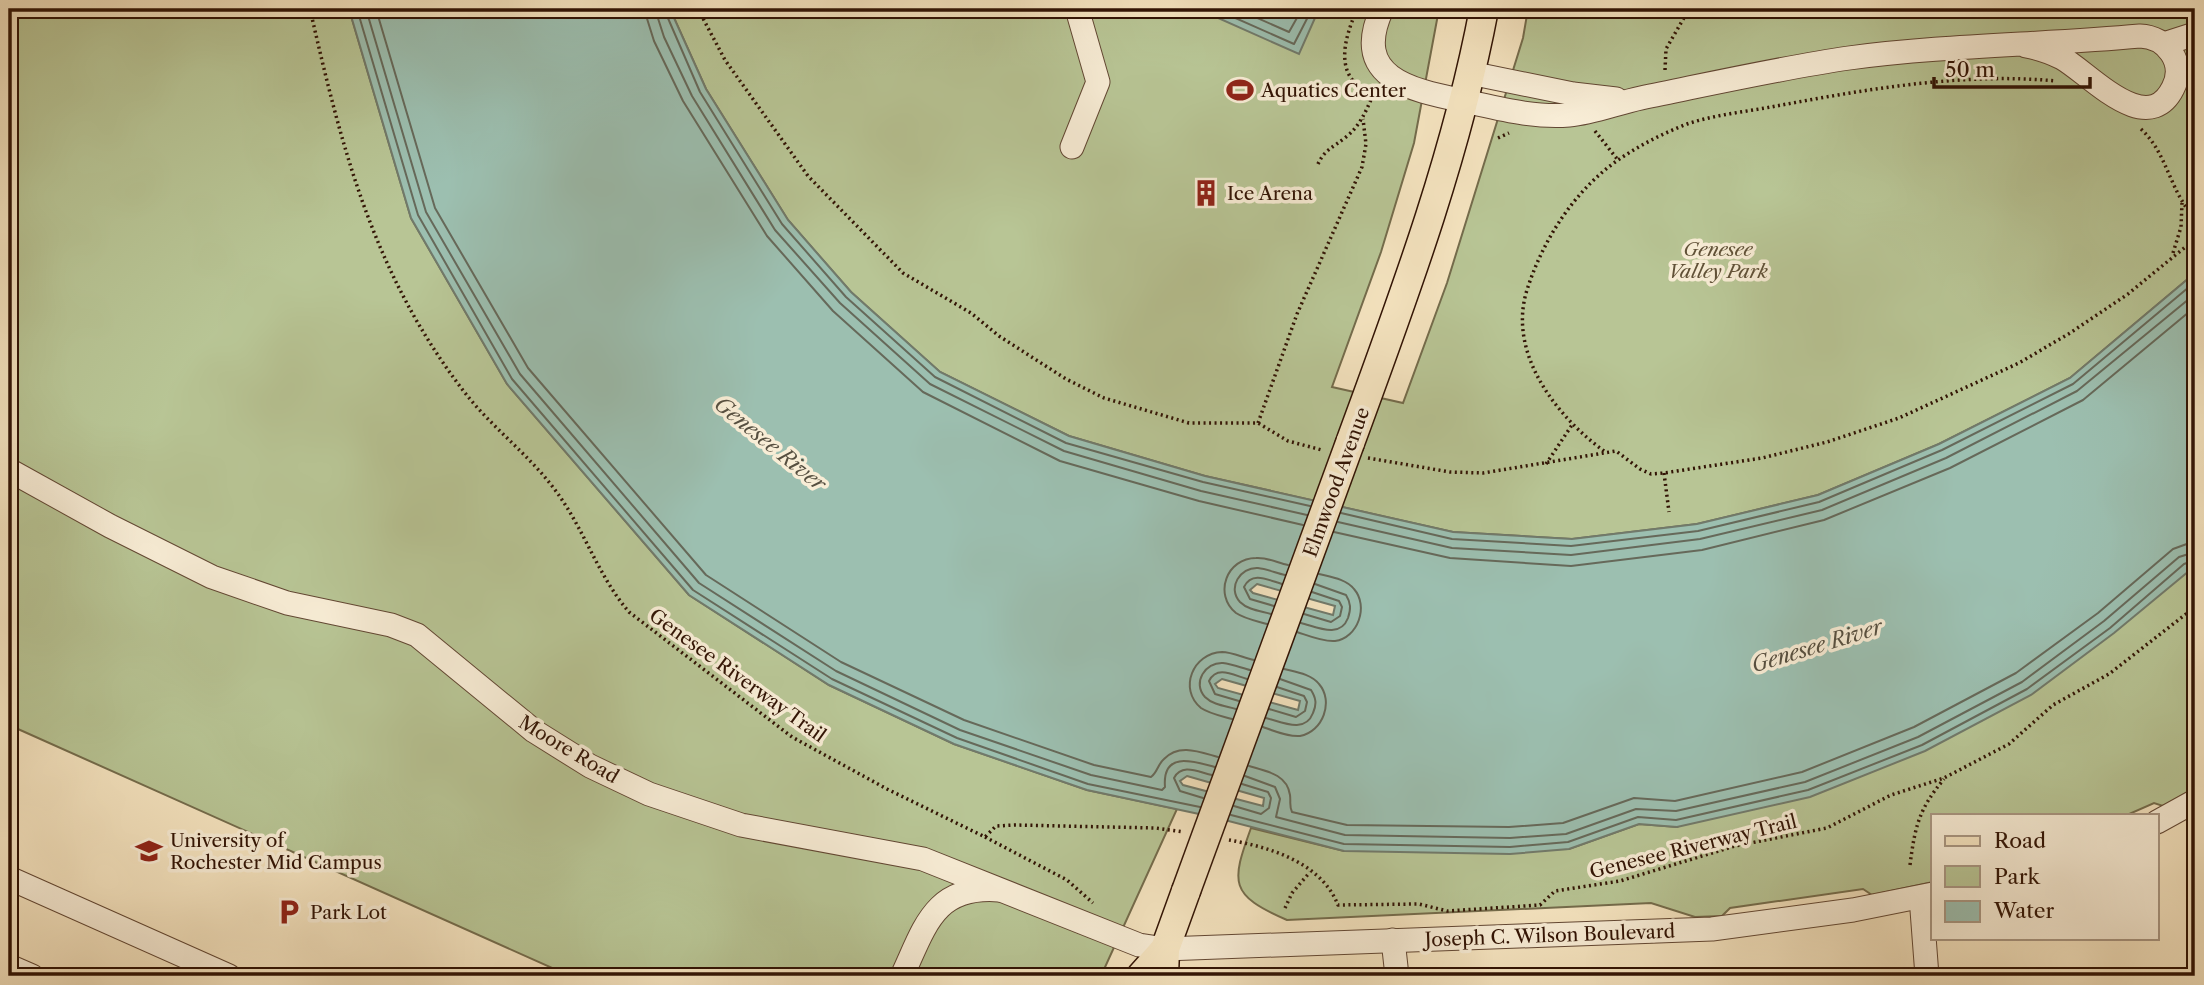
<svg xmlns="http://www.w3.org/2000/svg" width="2204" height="985" viewBox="0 0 2204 985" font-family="'Libre Caslon Text',serif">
<rect width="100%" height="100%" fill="#f5e4c0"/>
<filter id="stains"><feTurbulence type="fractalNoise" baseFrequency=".00286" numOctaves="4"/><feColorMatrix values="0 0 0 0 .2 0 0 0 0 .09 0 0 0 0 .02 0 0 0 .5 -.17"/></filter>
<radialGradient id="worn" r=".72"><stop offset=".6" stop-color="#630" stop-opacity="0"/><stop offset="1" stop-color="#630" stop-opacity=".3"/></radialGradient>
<!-- green -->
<g fill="#b8c595" stroke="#746c4c" stroke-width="2">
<polygon points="9,9 349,9 411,218 507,384 689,595 829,685 954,744 1087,790 1177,809 1101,976 570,976 9,725"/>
<polygon points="670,9 1439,9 1414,143 1381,252 1332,387 1403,403 1447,283 1523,38 1528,9 2195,9 2195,273 2070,378 1939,444 1818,495 1697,524 1572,539 1453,532 1205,476 1069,436 940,372 851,292 788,220 706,89"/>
<path d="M2195 566V614L2187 624 2195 638V788L2163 806 2154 803 2127 815H1933V882L1872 895 1863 889 1730 908 1722 916 1695 917 1651 903 1287 920C1229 895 1231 883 1251 828L1344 851 1569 849 1639 824 1677 827Z"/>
</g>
<!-- water -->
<g fill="#9cbfb0" stroke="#717a6b" stroke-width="2" fill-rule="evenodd">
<path d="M349 9H670L706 89 788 220 851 292 940 372 1069 436 1205 476 1453 532 1572 539 1697 524 1818 495 1939 444 2070 378 2195 273V566L2114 633 2031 695 1925 751 1810 797 1677 827 1639 824 1569 849 1510 854 1344 851 1213 817 1087 790 954 744 829 685 689 595 507 384 411 218ZM1257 584 1335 606 1333 615 1253 593 1250 590ZM1222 679 1300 701 1298 710 1218 688 1215 684ZM1187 776 1264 798 1263 806 1183 785 1180 781Z"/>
<polygon points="1198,9 1319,9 1299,54"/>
</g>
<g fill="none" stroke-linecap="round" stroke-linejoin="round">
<!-- shore -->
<g stroke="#66695a" stroke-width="2">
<polyline points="357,9 418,215 512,379 693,590 832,679 957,738 1088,784 1200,807"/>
<path d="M366 9 426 212 520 374 699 583 836 671 960 730 1091 775 1162 790 1165 787C1162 751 1193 761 1215 767"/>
<path d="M376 9 435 208 528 368 706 575 841 662 964 720 1094 765 1151 777C1157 773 1158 764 1164 759 1179 743 1200 752 1218 757"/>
<polyline points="644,9 654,41 683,101 767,236 833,311 923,392 1060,461 1199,501 1303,525"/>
<polyline points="655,9 664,37 692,96 775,230 840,303 930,384 1064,451 1201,491 1307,515"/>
<polyline points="664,9 700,92 782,224 846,297 935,377 1066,443 1203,482 1310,506"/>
<polyline points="1215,9 1294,44 1312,9"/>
<polyline points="1237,9 1289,32 1302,9"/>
<polyline points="1341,513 1452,539 1571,546 1698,531 1819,502 1942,450 2073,384 2195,282"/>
<polyline points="1338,522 1452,548 1571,555 1700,539 1822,510 1946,458 2077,391 2195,294"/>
<polyline points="1334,532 1450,558 1571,566 1702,550 1824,520 1950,468 2083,400 2195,307"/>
<path d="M1274 606 1250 599 1244 587C1252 571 1268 580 1282 584"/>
<path d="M1271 614C1261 611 1248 610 1240 602 1227 588 1240 567 1258 568 1267 569 1276 573 1285 575"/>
<polyline points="1304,614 1331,622 1340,616 1342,607 1339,601 1312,592"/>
<path d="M1301 623C1317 627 1340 639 1348 618 1351 609 1351 603 1346 595L1315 584"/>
<path d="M1267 624C1257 621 1245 619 1236 613 1213 594 1227 558 1256 558 1267 557 1278 563 1288 565"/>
<path d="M1297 632C1309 636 1323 642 1335 641 1358 638 1369 606 1354 589 1346 579 1331 577 1319 574"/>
<path d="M1239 701 1215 694 1209 681C1217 665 1233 675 1247 679"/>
<path d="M1236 709C1226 706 1213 705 1205 697 1192 683 1205 662 1223 663 1232 664 1242 668 1250 670"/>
<polyline points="1269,709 1296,717 1305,711 1307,702 1304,696 1277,687"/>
<path d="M1266 718C1282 722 1305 734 1313 713 1317 704 1316 698 1311 690L1280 679"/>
<path d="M1232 719C1222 716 1210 714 1201 708 1178 689 1193 653 1222 652 1232 652 1244 658 1254 660"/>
<path d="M1263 727C1274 731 1288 737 1300 736 1323 732 1334 701 1319 684 1311 674 1296 672 1284 669"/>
<path d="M1249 766C1266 771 1287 774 1290 795 1291 802 1289 806 1292 812L1347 825 1509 827 1563 823 1634 798 1675 801 1802 772 1914 727 2016 673 2098 613 2173 549 2195 541"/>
<polyline points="1245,776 1275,787 1280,799 1276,817 1345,835 1510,838 1566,834 1636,809 1676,811 1805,782 1918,737 2022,682 2104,621 2179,557 2195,552"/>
<path d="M1203 798 1180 791 1174 778C1182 763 1198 772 1212 775"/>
<polyline points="1234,806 1261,814 1269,808 1271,798 1268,792 1242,784"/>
<polyline points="1231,815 1344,844 1510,847 1568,842 1638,817 1676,820 1808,790 1922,745 2027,689 2110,628 2184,564 2195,560"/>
</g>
<defs>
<g id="minor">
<path d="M1382 9C1349 81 1417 91 1469 102 1501 109 1536 118 1569 115 1593 113 1617 103 1641 98 1710 84 1780 68 1849 58 1946 45 2043 45 2140 36 2167 37 2186 63 2173 88 2147 140 2089 73 2062 58 2050 52 2039 48 2026 46"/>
<polyline points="2164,44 2195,34"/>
<polyline points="1470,73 1573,94 1616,99"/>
<polyline points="1072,147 1098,82 1077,9"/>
<polyline points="9,470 110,526 212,577 287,603 391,625 417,635 534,731 590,766 649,794 741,825 923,859 1139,945 1165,949 1712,929 1853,910 1933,894"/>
<polyline points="2157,822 2195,801"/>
<polyline points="9,878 229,976"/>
<polyline points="1921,897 1927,976"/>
<polyline points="1393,940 1397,976"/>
<polyline points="9,966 32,976"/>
<path d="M902 976C925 927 934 885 999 890"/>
</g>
<g id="major">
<path d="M1350 443C1402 301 1456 158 1484 9"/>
<polyline points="1141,976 1165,949"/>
<polyline points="1164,976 1165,949 1186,891"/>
</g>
</defs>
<!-- minor casing -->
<use href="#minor" stroke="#624733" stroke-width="25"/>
<!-- major casing -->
<use href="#major" stroke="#311304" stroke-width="31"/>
<!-- path -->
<g stroke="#311304" stroke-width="3.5" stroke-dasharray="2 3.5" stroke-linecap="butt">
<path d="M310 9C342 149 373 272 462 389 489 425 525 451 552 486 583 525 597 575 629 612L792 737 887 789 985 837 996 826 1015 825 1156 828 1184 832"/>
<polyline points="698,9 725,60 808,176 903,273 971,313 999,336 1066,379 1104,398 1189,423 1258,423 1288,441 1322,450"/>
<polyline points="1665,70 1666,49 1689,9"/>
<path d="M2141 129C2168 154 2170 193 2195 218"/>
<polyline points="1595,131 1618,160"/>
<polyline points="1498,138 1509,133"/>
<path d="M1318 164C1324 150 1334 147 1346 137 1360 126 1366 111 1373 95 1333 78 1343 42 1357 9"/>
<polyline points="2173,253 2181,227 2182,203"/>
<polyline points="1258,423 1297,314 1362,167 1366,144 1363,119"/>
<path d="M1604 451C1556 416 1507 353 1527 290 1543 239 1576 188 1621 158 1642 144 1664 133 1687 124 1714 115 1743 112 1771 107 1862 90 1962 72 2056 81"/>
<polyline points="1368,458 1450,472 1483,473 1616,451 1640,469 1651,474 1664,473 1762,458 1827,442 1899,418 2019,363 2070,333 2128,294 2195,239"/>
<polyline points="1546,464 1572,425"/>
<polyline points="1664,473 1669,512"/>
<polyline points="985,837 1067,880 1093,903"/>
<path d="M1229 840C1269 847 1321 862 1338 905L1419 904 1447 911 1540 905 1555 891 1620 881 1735 846 1827 828 1891 795 1944 778 2009 744 2053 705 2109 674 2195 607"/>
<path d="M1910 865C1915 826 1919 809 1944 779"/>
<polyline points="1285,908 1292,893 1310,872"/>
<polyline points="1530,975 1532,976"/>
<polyline points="1580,976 1583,973"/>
<polyline points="2058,976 2064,974"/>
</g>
<!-- minor -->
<use href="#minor" stroke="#f8edd6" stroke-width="23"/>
<!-- major -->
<use href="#major" stroke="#f5e4c0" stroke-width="28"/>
<defs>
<polyline id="major-bridge" points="1186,891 1350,443"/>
</defs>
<!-- major-bridge casing -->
<use href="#major-bridge" stroke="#311304" stroke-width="31" stroke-linecap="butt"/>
<!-- major-bridge -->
<use href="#major-bridge" stroke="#f5e4c0" stroke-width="28"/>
</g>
<!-- icons -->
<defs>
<symbol id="stadium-bare" viewBox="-9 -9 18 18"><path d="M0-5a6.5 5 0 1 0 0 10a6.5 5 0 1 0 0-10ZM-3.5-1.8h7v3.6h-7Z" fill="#8f2418" stroke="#f8edd6" stroke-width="2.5" paint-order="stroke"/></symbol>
<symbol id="building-bare" viewBox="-9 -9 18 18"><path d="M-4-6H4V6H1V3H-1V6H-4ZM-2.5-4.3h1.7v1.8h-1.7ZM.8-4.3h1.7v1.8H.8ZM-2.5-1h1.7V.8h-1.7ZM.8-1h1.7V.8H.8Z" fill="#8f2418" stroke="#f8edd6" stroke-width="2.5" paint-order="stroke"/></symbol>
<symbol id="university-bare" viewBox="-9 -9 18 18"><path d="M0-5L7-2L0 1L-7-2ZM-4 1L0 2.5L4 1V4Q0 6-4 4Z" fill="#8f2418" stroke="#f8edd6" stroke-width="2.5" paint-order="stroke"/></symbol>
<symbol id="parking-bare" viewBox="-9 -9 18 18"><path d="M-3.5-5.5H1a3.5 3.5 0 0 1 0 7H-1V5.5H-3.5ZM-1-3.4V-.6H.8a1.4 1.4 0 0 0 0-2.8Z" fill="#8f2418" stroke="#f8edd6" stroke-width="2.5" paint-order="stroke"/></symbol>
</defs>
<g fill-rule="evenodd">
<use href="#stadium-bare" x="1221" y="71" width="38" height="38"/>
<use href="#building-bare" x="1187" y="174" width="38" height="38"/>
<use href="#university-bare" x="130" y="832" width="38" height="38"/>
<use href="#parking-bare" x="270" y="893" width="38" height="38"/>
</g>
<g text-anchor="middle" stroke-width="7" stroke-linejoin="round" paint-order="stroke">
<!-- poi labels -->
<g font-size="19" fill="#311304" stroke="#f8edd6" text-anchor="start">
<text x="1261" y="97">Aquatics Center</text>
<text x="1227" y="200">Ice Arena</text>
<text x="170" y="847">University of<tspan x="170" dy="22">Rochester Mid Campus</tspan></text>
<text x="310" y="919">Park Lot</text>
</g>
<!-- park labels -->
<g font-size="19" font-style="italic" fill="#605137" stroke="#f8edd6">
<text x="1718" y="256">Genesee<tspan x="1718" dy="22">Valley Park</tspan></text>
</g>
<!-- street labels -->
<g font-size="19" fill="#311304" stroke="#f8edd6">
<text transform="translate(1336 482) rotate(-70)" y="7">Elmwood Avenue</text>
<text transform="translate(738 675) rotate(36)" y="7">Genesee Riverway Trail</text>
<text transform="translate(569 749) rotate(31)" y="7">Moore Road</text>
<text transform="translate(1693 846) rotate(-14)" y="7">Genesee Riverway Trail</text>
<text transform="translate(1550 935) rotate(-2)" y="7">Joseph C. Wilson Boulevard</text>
</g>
<!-- water labels -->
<g font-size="21" font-style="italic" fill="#564f40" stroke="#f8edd6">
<text transform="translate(770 444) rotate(39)" y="7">Genesee River</text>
<text transform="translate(1817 646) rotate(-17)" y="7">Genesee River</text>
</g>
</g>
<!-- margin -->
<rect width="2204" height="985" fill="none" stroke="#f5e4c0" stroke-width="35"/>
<rect x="10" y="10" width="2183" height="964" fill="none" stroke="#311304" stroke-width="3.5"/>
<rect x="18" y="18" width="2169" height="950" fill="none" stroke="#311304" stroke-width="2"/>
<!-- legend -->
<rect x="1931" y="814" width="228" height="126" fill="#f8edd6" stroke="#a89682" stroke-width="2"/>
<rect x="1945" y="836" width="35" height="10" fill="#f5e4c0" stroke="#a89682" stroke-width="2"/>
<text x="1994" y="848" font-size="21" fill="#311304">Road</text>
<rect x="1945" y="866" width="35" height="21" fill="#b8c595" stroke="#a89682" stroke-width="2"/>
<text x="1994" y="884" font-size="21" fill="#311304">Park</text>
<rect x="1945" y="901" width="35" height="21" fill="#9cbfb0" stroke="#a89682" stroke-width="2"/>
<text x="1994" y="918" font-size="21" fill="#311304">Water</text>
<!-- scale -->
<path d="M1934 77v10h156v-10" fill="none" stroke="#311304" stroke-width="3.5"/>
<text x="1945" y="77" font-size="21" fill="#311304" stroke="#f8edd6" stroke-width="5" paint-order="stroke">50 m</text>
<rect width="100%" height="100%" filter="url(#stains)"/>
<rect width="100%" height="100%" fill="url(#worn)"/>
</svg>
